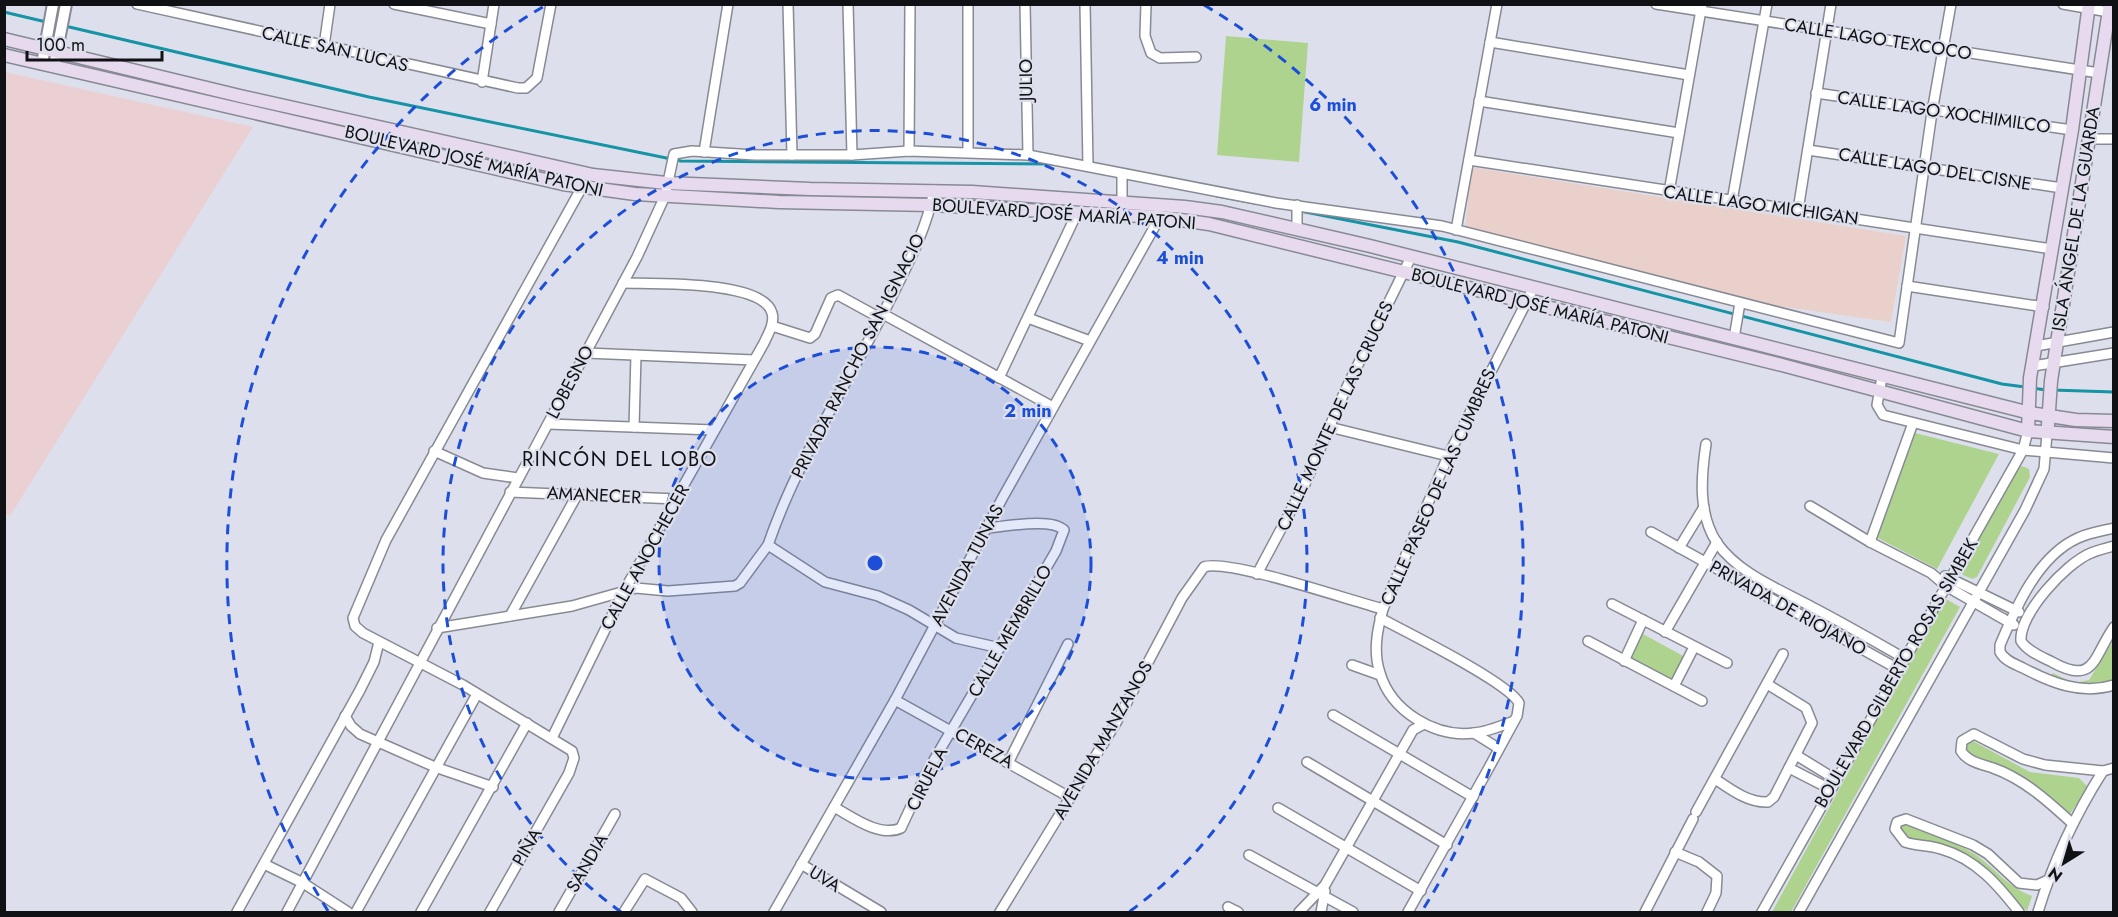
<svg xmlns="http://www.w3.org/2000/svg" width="2118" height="917" viewBox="0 0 2118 917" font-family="Jost,sans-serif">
<rect width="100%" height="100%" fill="#dde0ec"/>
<!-- industrial -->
<polygon fill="#eacfd3" points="5,72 253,127 10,516 4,513"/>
<!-- education -->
<polygon fill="#ead0cb" points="1471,167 1906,236 1891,322 1749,302 1465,232"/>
<!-- green -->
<g fill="#add38f">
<polygon points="1226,36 1308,43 1299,162 1217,155"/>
<polygon points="1915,433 1999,454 1937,569 1876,537"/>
<polygon points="2022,466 2029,469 2030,477 1977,577 1972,579 1963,575 1960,569 2017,470"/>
<polygon points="1944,598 1960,607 1791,912 1772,912"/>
<polygon points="1643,634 1685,657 1671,682 1629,659"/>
<polygon points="2113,641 2113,679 2090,687 2050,677 2053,673 2074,683 2089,680"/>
<path d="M1971 740 2030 772 2079 778 2089 788 2069 815C2036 786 2008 770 1966 754L1962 745Z"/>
<path d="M1900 822C1924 832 1951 840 1973 853 1996 868 2005 886 2032 896L2027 911 1967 857 1908 840 1898 830Z"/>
</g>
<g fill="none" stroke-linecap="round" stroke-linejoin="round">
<!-- stream -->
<g stroke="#1693a5" stroke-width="3">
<polyline points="4,12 59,25"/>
<polyline points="65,26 369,97 681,161 1052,164"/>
<polyline points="1217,196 1255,203"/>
<polyline points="1300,211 1458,242 2002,384 2025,387"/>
<polyline points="2032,388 2046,390"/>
<polyline points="2052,390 2114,392"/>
</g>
<defs>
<g id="minor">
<polyline points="137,4 518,88 526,88 537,78 551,4"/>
<polyline points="394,4 491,24"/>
<polyline points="788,4 792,155"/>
<polyline points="848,4 852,155"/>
<polyline points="1025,4 1028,155"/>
<polyline points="1085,4 1088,166"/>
<polyline points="1146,4 1145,36 1151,53 1160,58 1196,57"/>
<polyline points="1656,4 2099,73"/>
<polyline points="2063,4 2109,12"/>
<polyline points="1490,42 1689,75"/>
<polyline points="324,46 330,4"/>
<polyline points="482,82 494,4"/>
<polyline points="1816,93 2072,130"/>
<polyline points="1479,101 1679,133"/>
<polyline points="2088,139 2114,139"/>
<polyline points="1808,150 2062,188"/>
<polyline points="909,151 910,4"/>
<polyline points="704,152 728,4"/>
<polyline points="968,152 968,4"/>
<polyline points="1469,160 2052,249"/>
<polyline points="1122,175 1122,203"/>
<path d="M934 190C927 228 909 262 892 296 851 378 798 457 768 545L825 582 878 596 909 610 956 638 1000 648"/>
<polyline points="1669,192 1702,4"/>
<polyline points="1732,201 1767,4"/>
<polyline points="1297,205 1297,229"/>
<polyline points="1798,210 1831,4"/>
<polyline points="1456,230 1497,4"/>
<polyline points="1907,286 2044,307"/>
<polyline points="883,314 1053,407"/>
<polyline points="1028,318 1090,341"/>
<polyline points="772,326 810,338 815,334 831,298 838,295 880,318"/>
<polyline points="1734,338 1740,303"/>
<polyline points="2036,346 2114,332"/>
<polyline points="586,353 754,360"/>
<polyline points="2033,366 2114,353"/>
<polyline points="1882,377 1877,405 1883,415 2023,450 2114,458"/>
<polyline points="999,378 1077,213"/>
<polyline points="548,424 714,430"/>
<polyline points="634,427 636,355"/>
<polyline points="1329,427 1448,456"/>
<path d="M1706 444C1701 477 1698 514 1717 543 1739 574 1779 589 1812 607 1843 623 1874 641 1904 658"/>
<polyline points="434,451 483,473 518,478"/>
<polyline points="510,492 677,499"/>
<polyline points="1810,506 1870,542 1931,573 1946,586 2014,625"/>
<path d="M2114 528C2102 531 2089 533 2078 538 2038 556 2016 607 2000 645V652C2005 661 2015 664 2023 668 2052 683 2081 695 2114 685"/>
<polyline points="1651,532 1898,669"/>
<polyline points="1870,542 1913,423"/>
<path d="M2114 546C2106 548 2098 550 2091 553 2066 563 2019 614 2021 641 2027 651 2042 657 2052 662 2095 686 2093 657 2114 627"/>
<polyline points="1679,548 1704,507"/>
<polyline points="1257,574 1305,484 1344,393 1411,257"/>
<polyline points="1945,576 2019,612"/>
<polyline points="1612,604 1727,663"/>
<polyline points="510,616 577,495"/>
<path d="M1380 618C1406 632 1508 682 1519 703L1517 716 1486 773 1408 912"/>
<polyline points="437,628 572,606 636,588 668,591 735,586 740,583 768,545"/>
<polyline points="1665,632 1717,542"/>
<polyline points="1588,641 1702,701"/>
<polyline points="1624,661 1643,620"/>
<polyline points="1352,665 1380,675"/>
<polyline points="1674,686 1694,647"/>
<polyline points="895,700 1071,798"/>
<polyline points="1333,715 1473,797"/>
<polyline points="345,716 351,726 360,734 435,767 493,787"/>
<path d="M1514 721C1501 726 1487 732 1474 733 1435 738 1391 711 1380 673 1373 652 1377 630 1383 609L1448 456 1533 289"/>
<polyline points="1474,733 1498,748"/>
<path d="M552 738 624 591 764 343C768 334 775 323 772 313 763 280 653 284 623 283"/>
<polyline points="1796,755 1835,779"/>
<polyline points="1009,761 1068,644"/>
<polyline points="1307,762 1447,845"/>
<polyline points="1789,768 1830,789"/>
<path d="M1715 779C1730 789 1748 803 1768 802L1774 797 1812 723 1806 708 1767 684"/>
<path d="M834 807C852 817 880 838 901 828L927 772 1056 551 1064 530C1051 517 1004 527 986 528"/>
<polyline points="1278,808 1421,891"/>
<polyline points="1696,812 1783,654"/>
<path d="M2073 824C2049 802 2024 779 1993 768 1981 764 1968 762 1961 751L1962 741 1974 734 2023 759 2045 765 2103 771"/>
<polyline points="1675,852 1699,862 1717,876 1716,893 1707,912"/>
<polyline points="1249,855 1353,912"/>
<polyline points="264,864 303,883 348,912"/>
<polyline points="801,864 881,912"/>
<polyline points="1228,907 1238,912"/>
<polyline points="237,912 360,690 374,662 379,642"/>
<polyline points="287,912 637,257 665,196 674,154 692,151 755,155 852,155 909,151 1028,155 1276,203 1442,226 1899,343 1932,112 1951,4"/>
<polyline points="356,912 477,694"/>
<polyline points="421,912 527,723"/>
<polyline points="490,912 569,773 574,758 572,751 463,685 363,633 355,626 353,618 386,540 582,187"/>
<polyline points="559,912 615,814"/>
<polyline points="624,912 645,879 681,898 692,912"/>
<polyline points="774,912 895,700 1003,497 1160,217"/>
<path d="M1000 912 1117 721 1182 598 1204 567C1227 558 1351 601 1383 609"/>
<polyline points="1299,912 1325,885 1413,730 1424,724"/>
<polyline points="1321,912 1325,891"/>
<polyline points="1645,912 1693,819"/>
<polyline points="1762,912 2023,450 2028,431"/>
<polyline points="1799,912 2025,510 2044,469 2047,434"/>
<path d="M2019 912C1998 885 1976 859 1941 849 1929 845 1916 846 1905 842L1895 829 1897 822 1906 819 1973 845 1988 854 2019 883 2037 885 2048 880"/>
<path d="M2038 912C2053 862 2075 815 2103 771L2114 768"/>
</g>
<g id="tertiary">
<polyline points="42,64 53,4"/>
<polyline points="54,66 66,4"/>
</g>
<g id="secondary">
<polyline points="4,39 240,96 593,175 666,183 810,189 972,192 1185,207 1222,212 1370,246 2030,413 2076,420 2114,421"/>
<polyline points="4,55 563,184 635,194 779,202 931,205 1160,217 1209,224 1782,365 2028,431 2114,437"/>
<polyline points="2048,425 2051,381 2110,4"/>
<polyline points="2028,431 2030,378 2072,130 2089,4"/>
</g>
</defs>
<!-- minor casing -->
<use href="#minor" stroke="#878a94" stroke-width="12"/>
<!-- tertiary casing -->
<use href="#tertiary" stroke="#878a94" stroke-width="14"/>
<!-- secondary casing -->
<use href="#secondary" stroke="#878a94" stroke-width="15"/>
<!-- minor -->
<use href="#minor" stroke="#fff" stroke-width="9"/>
<!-- tertiary -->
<use href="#tertiary" stroke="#fff" stroke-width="10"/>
<!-- secondary -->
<use href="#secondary" stroke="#e8daee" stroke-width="12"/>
</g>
<!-- distance rings -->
<circle cx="875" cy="563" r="216" fill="#1d4ed8" fill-opacity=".12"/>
<g fill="none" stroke="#1d4ed8" stroke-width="3" stroke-dasharray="10 8">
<circle cx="875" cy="563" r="216"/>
<path d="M621 912A432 432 0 1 1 1129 912"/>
<path d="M328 911A648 648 0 0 1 546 5M1204 5A648 648 0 0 1 1422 911"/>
</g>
<g text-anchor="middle" stroke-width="4.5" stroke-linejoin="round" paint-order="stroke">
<!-- street labels -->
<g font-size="18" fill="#101114" stroke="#dde0ec">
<text transform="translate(1878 39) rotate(9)" y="6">CALLE LAGO TEXCOCO</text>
<text transform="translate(335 49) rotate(13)" y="6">CALLE SAN LUCAS</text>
<text transform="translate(1026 80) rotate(-91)" y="6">JULIO</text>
<text transform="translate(1944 112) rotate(8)" y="6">CALLE LAGO XOCHIMILCO</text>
<text transform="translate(474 161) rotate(13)" y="6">BOULEVARD JOSÉ MARÍA PATONI</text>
<text transform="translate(1935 169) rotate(9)" y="6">CALLE LAGO DEL CISNE</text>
<text transform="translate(1761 205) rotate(8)" y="6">CALLE LAGO MICHIGAN</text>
<text transform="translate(1064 214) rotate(4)" y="6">BOULEVARD JOSÉ MARÍA PATONI</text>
<text transform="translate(2076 219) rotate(-81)" y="6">ISLA ÁNGEL DE LA GUARDA</text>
<text transform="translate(1540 306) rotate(14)" y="6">BOULEVARD JOSÉ MARÍA PATONI</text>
<text transform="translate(858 356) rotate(-63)" y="6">PRIVADA RANCHO SAN IGNACIO</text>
<text transform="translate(570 382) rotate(-62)" y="6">LOBESNO</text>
<text transform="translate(1335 416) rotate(-65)" y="6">CALLE MONTE DE LAS CRUCES</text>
<text transform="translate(1438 487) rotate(-66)" y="6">CALLE PASEO DE LAS CUMBRES</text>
<text transform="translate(594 495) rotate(3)" y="6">AMANECER</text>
<text transform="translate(645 557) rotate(-61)" y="6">CALLE ANOCHECER</text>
<text transform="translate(967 565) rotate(-62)" y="6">AVENIDA TUNAS</text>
<text transform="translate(1788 608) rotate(29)" y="6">PRIVADA DE RIOJANO</text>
<text transform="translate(1010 631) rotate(-60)" y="6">CALLE MEMBRILLO</text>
<text transform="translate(1896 673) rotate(-60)" y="6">BOULEVARD GILBERTO ROSAS SIMBEK</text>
<text transform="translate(1103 740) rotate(-60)" y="6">AVENIDA MANZANOS</text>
<text transform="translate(984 748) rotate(29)" y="6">CEREZA</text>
<text transform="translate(927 779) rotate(-63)" y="6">CIRUELA</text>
<text transform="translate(527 847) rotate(-60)" y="6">PIÑA</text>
<text transform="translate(587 863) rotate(-60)" y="6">SANDIA</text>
<text transform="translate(825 879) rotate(32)" y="6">UVA</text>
</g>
<!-- neighbourhood labels -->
<g font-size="20" letter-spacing="1.5" fill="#101114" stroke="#dde0ec">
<text x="620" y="466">RINCÓN DEL LOBO</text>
</g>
</g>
<circle cx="875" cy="563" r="9" fill="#1d4ed8" stroke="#dde0ec" stroke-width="3"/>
<g font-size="18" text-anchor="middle" font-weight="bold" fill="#1d4ed8" stroke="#dde0ec" stroke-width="4.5" stroke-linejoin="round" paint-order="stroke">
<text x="1333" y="111">6 min</text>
<text x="1180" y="264">4 min</text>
<text x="1028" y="417">2 min</text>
</g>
<!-- border -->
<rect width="2118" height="917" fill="none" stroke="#101114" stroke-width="12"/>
<!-- north arrow -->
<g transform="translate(2064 863) rotate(217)" stroke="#dde0ec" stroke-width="4.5" paint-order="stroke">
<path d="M0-4.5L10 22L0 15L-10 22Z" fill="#101114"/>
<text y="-9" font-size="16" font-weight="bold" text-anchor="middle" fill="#101114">N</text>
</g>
<!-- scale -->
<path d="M27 51v9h135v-9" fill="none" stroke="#101114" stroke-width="3"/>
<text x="36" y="51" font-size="18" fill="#101114" stroke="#dde0ec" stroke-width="4.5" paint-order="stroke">100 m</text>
</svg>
